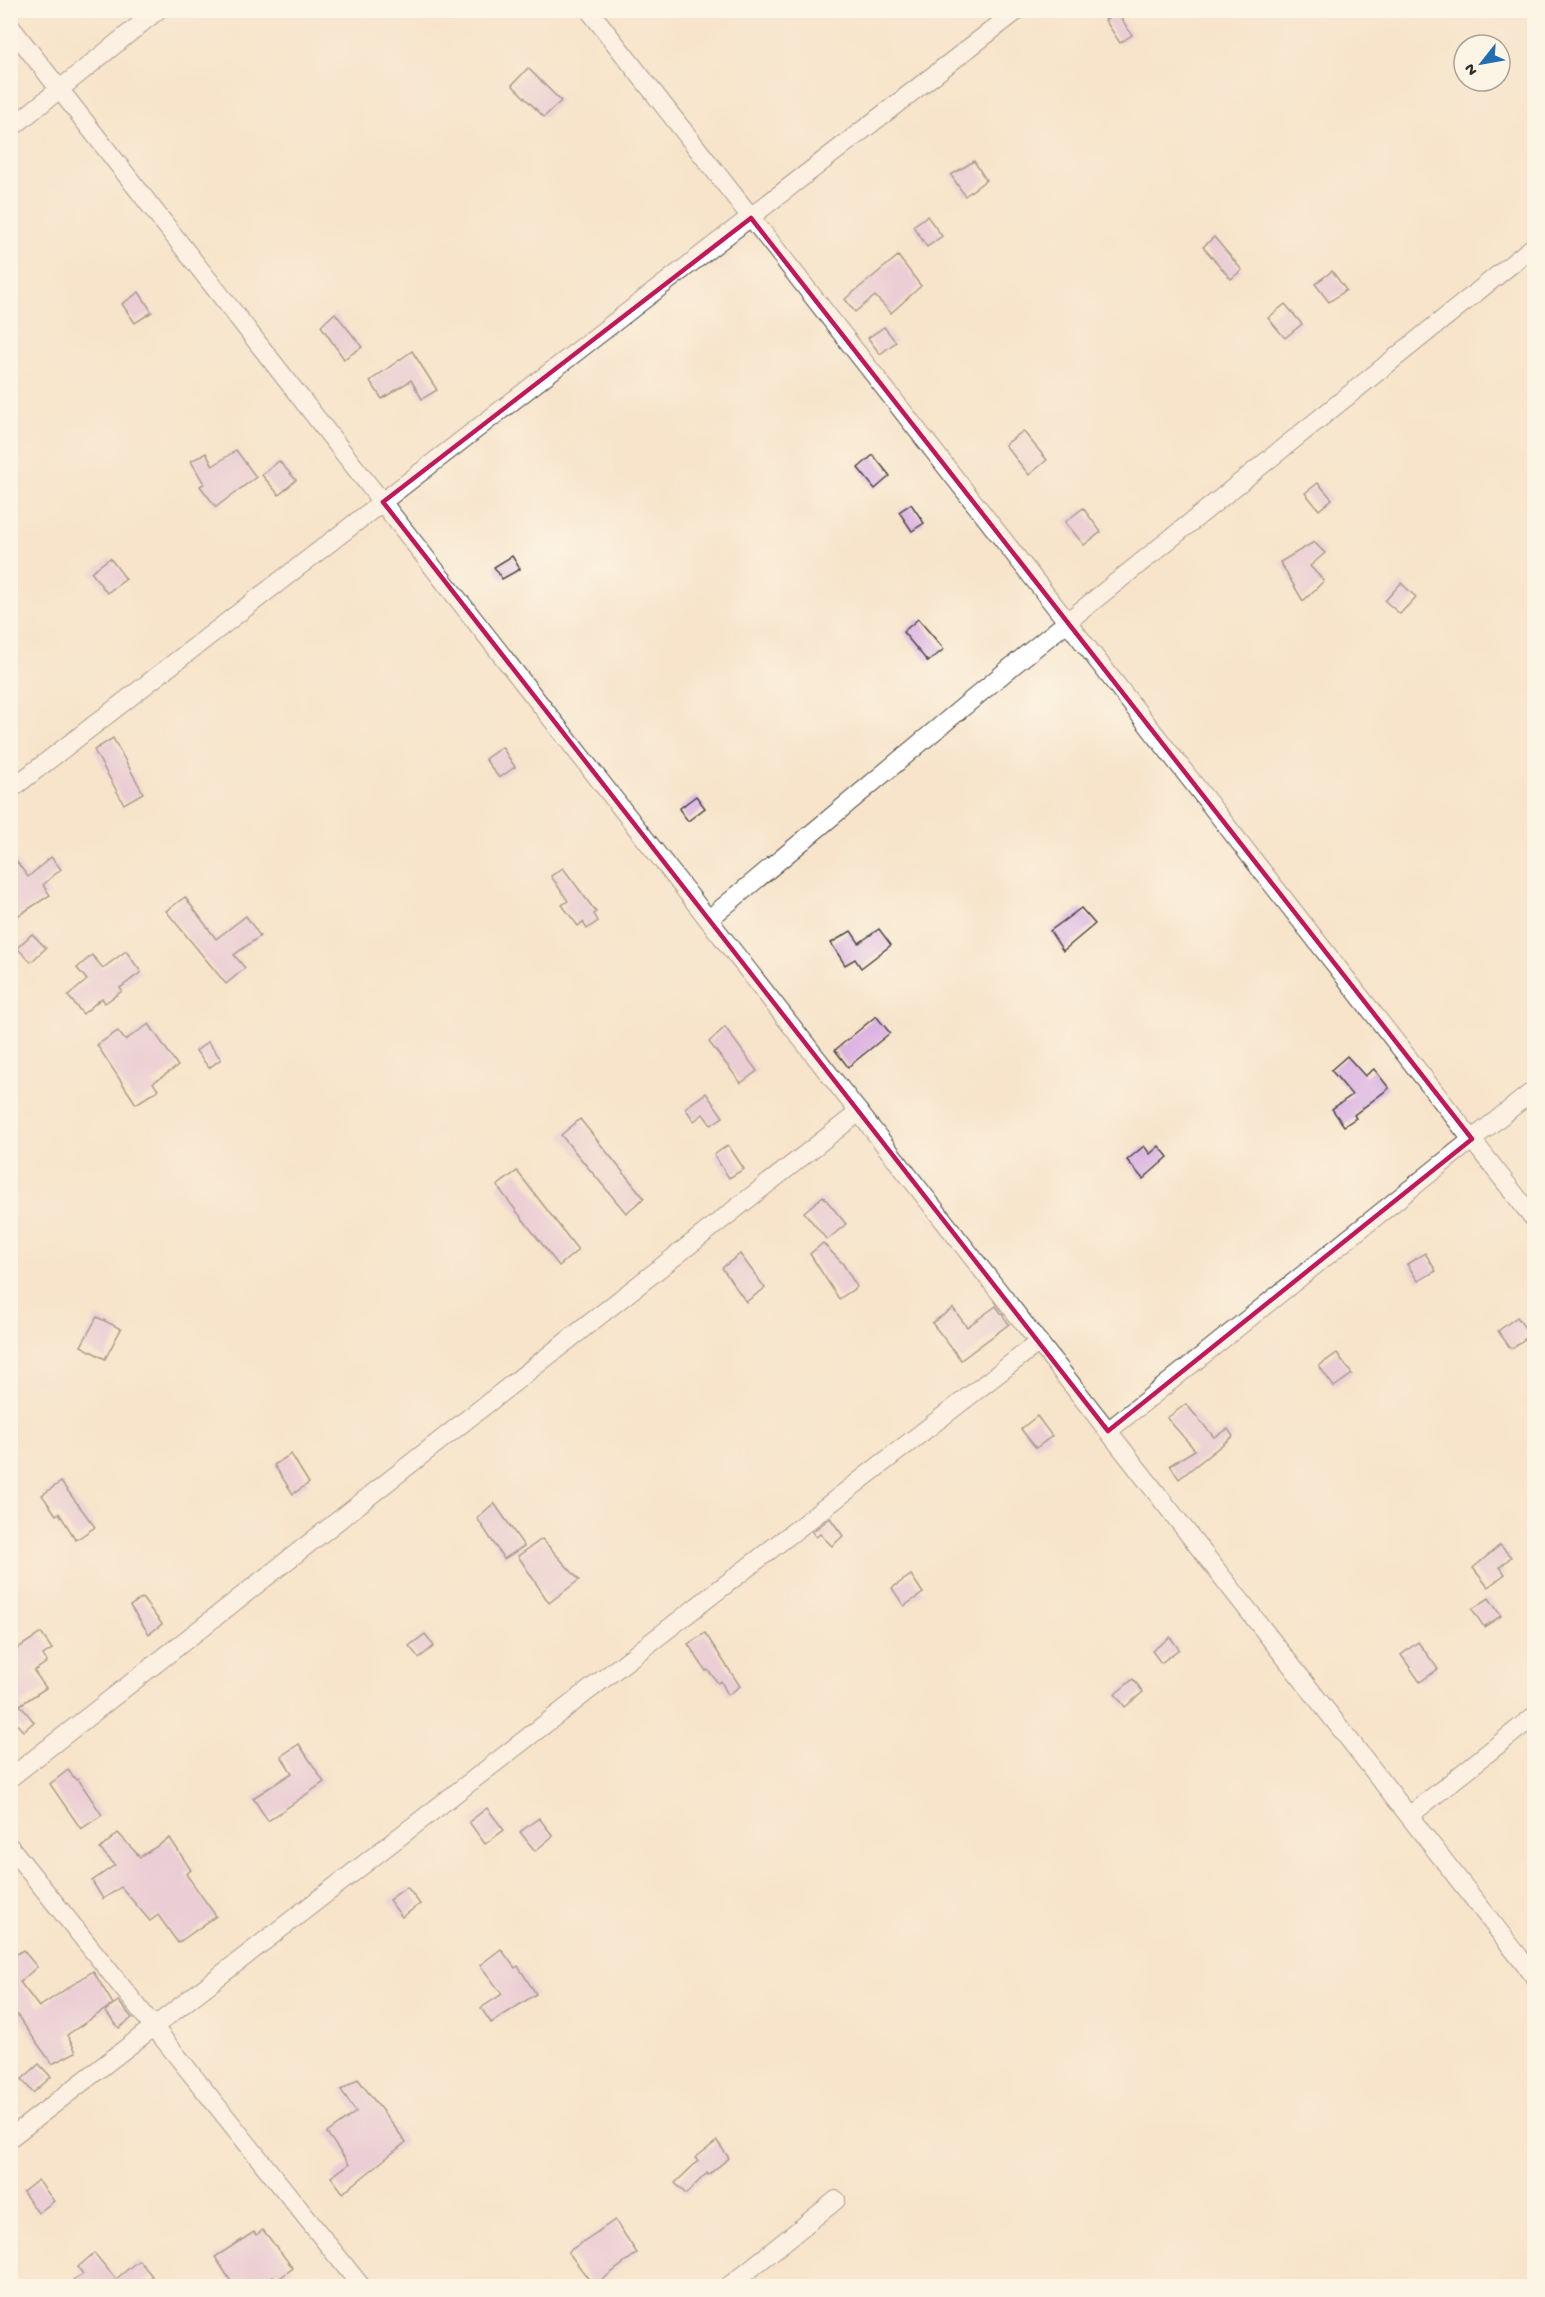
<svg xmlns="http://www.w3.org/2000/svg" width="1545" height="2297" viewBox="0 0 1545 2297" font-family="'Gochi Hand',sans-serif">
<rect width="100%" height="100%" fill="#fcf5e5"/>
<filter id="ink" filterUnits="userSpaceOnUse"><feTurbulence type="fractalNoise" baseFrequency=".0167" numOctaves="2"/><feDisplacementMap in="SourceGraphic" scale="12" xChannelSelector="R" yChannelSelector="G"/><feConvolveMatrix kernelMatrix="1 2 1 2 8 2 1 2 1" color-interpolation-filters="sRGB"/></filter>
<filter id="wash" filterUnits="userSpaceOnUse"><feTurbulence type="fractalNoise" baseFrequency=".008" numOctaves="4" result="noise"/><feDisplacementMap in="SourceGraphic" scale="24" xChannelSelector="R" yChannelSelector="G"/><feGaussianBlur stdDeviation="1.35" result="paint"/><feColorMatrix in="noise" values="0 0 0 0 0 0 0 0 0 0 0 0 0 0 0 0 0 1.4 0 .05"/><feComposite in="paint" operator="in"/></filter>
<g filter="url(#wash)">
<rect width="100%" height="100%" fill="#f7e4cb"/>
<g id="blocks">
<!-- building -->
<g fill="#dcb4e3">
<polygon points="1117,12 1132,35 1120,43 1105,20"/>
<polygon points="528,68 561,101 544,117 512,85"/>
<polygon points="974,161 986,180 965,196 951,175"/>
<polygon points="927,216 942,236 927,247 913,226"/>
<polygon points="1214,237 1242,270 1231,279 1203,247"/>
<polygon points="898,256 921,286 891,313 875,296 855,312 845,299"/>
<polygon points="1332,271 1346,290 1329,302 1315,284"/>
<polygon points="139,292 152,312 135,323 122,304"/>
<polygon points="1285,304 1302,324 1285,338 1268,318"/>
<polygon points="335,313 362,347 344,359 321,326"/>
<polygon points="884,327 896,342 880,354 868,338"/>
<polygon points="412,351 437,390 422,399 411,380 382,399 370,381"/>
<polygon points="1023,431 1047,460 1029,475 1005,445"/>
<polygon points="236,450 256,477 216,507 200,486 204,484 191,461 206,453 213,466"/>
<polygon points="873,455 890,476 875,489 858,468"/>
<polygon points="279,461 296,480 279,495 262,475"/>
<polygon points="1318,483 1332,499 1319,510 1305,493"/>
<polygon points="911,504 924,523 912,531 899,512"/>
<polygon points="1083,508 1101,532 1084,545 1065,522"/>
<polygon points="1314,542 1325,553 1310,566 1324,581 1303,601 1280,562"/>
<polygon points="512,556 520,569 502,579 494,567"/>
<polygon points="110,558 126,579 107,593 91,572"/>
<polygon points="1401,583 1416,597 1400,614 1385,601"/>
<polygon points="918,619 944,649 928,662 903,632"/>
<polygon points="113,738 143,793 124,804 94,750"/>
<polygon points="502,747 515,767 499,778 485,759"/>
<polygon points="696,796 705,808 688,821 679,809"/>
<polygon points="10,853 28,877 51,857 61,869 43,885 50,895 10,921"/>
<polygon points="563,868 596,912 594,914 598,921 587,929 583,922 578,926 562,905 568,901 551,876"/>
<polygon points="185,897 216,939 246,916 260,936 234,955 245,968 226,984 166,911"/>
<polygon points="1081,908 1095,924 1063,951 1050,931"/>
<polygon points="879,929 891,945 861,968 855,959 845,965 831,943 851,931 859,943"/>
<polygon points="32,934 46,948 31,962 17,948"/>
<polygon points="126,951 141,972 120,988 122,991 105,1003 102,998 83,1014 68,996 87,980 77,968 92,955 103,968"/>
<polygon points="876,1016 890,1033 848,1067 835,1050"/>
<polygon points="149,1024 178,1066 153,1083 158,1090 136,1104 97,1045 118,1031 125,1040"/>
<polygon points="725,1027 757,1071 741,1083 709,1042"/>
<polygon points="208,1042 221,1059 209,1068 196,1051"/>
<polygon points="1347,1056 1365,1076 1374,1069 1389,1088 1354,1115 1356,1118 1344,1126 1332,1109 1352,1095 1331,1070"/>
<polygon points="706,1093 723,1117 711,1125 703,1114 694,1121 685,1108"/>
<polygon points="580,1119 644,1198 626,1213 561,1135"/>
<polygon points="728,1145 744,1169 729,1178 714,1155"/>
<polygon points="1144,1146 1150,1154 1159,1146 1168,1157 1143,1179 1127,1160"/>
<polygon points="517,1171 578,1250 559,1266 497,1186"/>
<polygon points="823,1196 846,1224 827,1240 804,1212"/>
<polygon points="823,1243 843,1264 857,1287 839,1299 810,1254"/>
<polygon points="1425,1253 1436,1271 1418,1281 1407,1264"/>
<polygon points="740,1254 765,1288 746,1302 722,1268"/>
<polygon points="996,1306 1009,1324 961,1360 932,1323 953,1308 967,1327"/>
<polygon points="97,1317 121,1329 105,1359 81,1346"/>
<polygon points="1517,1317 1530,1335 1511,1349 1498,1331"/>
<polygon points="1337,1353 1352,1374 1334,1387 1319,1366"/>
<polygon points="1186,1404 1214,1437 1228,1429 1233,1436 1179,1479 1170,1465 1195,1450 1167,1418"/>
<polygon points="1037,1416 1052,1436 1036,1448 1021,1429"/>
<polygon points="291,1454 309,1483 293,1494 274,1465"/>
<polygon points="61,1482 95,1527 76,1540 59,1513 56,1515 42,1495"/>
<polygon points="494,1503 524,1546 504,1559 477,1518"/>
<polygon points="830,1518 843,1536 832,1546 820,1534 816,1537 812,1532"/>
<polygon points="542,1539 579,1580 549,1603 518,1556"/>
<polygon points="1500,1545 1511,1557 1500,1567 1505,1574 1488,1587 1473,1568"/>
<polygon points="911,1575 923,1593 904,1606 892,1588"/>
<polygon points="142,1598 162,1624 149,1634 130,1606"/>
<polygon points="1489,1598 1501,1616 1484,1627 1472,1609"/>
<polygon points="41,1633 52,1649 43,1655 47,1662 34,1671 46,1688 20,1705 34,1722 23,1731 10,1717 10,1653"/>
<polygon points="705,1633 740,1686 728,1695 721,1681 718,1683 708,1670 706,1671 688,1644"/>
<polygon points="425,1634 434,1646 419,1658 409,1646"/>
<polygon points="1170,1637 1179,1649 1161,1663 1152,1651"/>
<polygon points="1418,1642 1438,1669 1420,1682 1401,1655"/>
<polygon points="1133,1679 1143,1692 1125,1707 1115,1694"/>
<polygon points="299,1744 324,1782 268,1821 253,1798 292,1773 281,1756"/>
<polygon points="68,1770 76,1780 78,1779 102,1815 81,1829 50,1784"/>
<polygon points="487,1808 504,1830 485,1844 469,1822"/>
<polygon points="539,1818 553,1836 535,1851 520,1832"/>
<polygon points="118,1833 140,1857 170,1838 191,1870 186,1874 216,1916 178,1943 158,1915 150,1921 121,1887 103,1899 92,1881 115,1865 100,1849"/>
<polygon points="407,1887 420,1904 402,1917 389,1900"/>
<polygon points="501,1949 515,1968 518,1966 536,1994 491,2023 481,2008 502,1994 480,1965"/>
<polygon points="23,1950 37,1967 20,1982 39,2007 93,1971 113,2004 67,2035 76,2052 52,2064 10,2005 10,1959"/>
<polygon points="118,2001 132,2018 119,2028 105,2011"/>
<polygon points="39,2064 51,2077 33,2093 22,2079"/>
<polygon points="358,2079 406,2142 343,2193 331,2177 349,2164 327,2133 356,2112 341,2090"/>
<polygon points="717,2141 729,2158 708,2175 707,2173 686,2194 675,2183 698,2161 695,2158"/>
<polygon points="38,2180 54,2201 38,2213 23,2192"/>
<polygon points="615,2220 637,2253 594,2286 568,2252"/>
<polygon points="263,2230 293,2268 276,2281 273,2276 258,2286 234,2286 215,2257 254,2232 256,2235"/>
<polygon points="94,2253 116,2279 139,2260 152,2276 140,2286 65,2286 83,2274 78,2267"/>
</g>
</g>
</g>
<g filter="url(#ink)">
<use href="#blocks" fill-opacity="0" stroke="#4a4743" stroke-width="1.5"/>
<g fill="none" stroke-linecap="round" stroke-linejoin="round">
<defs>
<g id="minor">
<polyline points="589,10 1534,1219"/>
<polyline points="10,26 1534,1976"/>
<polyline points="10,129 158,10"/>
<polyline points="10,790 1018,10"/>
<polyline points="709,919 1016,663 1534,246"/>
<polyline points="1108,1431 1534,1090"/>
<polyline points="10,1778 859,1112"/>
<polyline points="1409,1816 1534,1716"/>
<polyline points="10,1847 361,2286"/>
<polyline points="10,2138 1039,1342"/>
<polyline points="729,2286 836,2200"/>
</g>
</defs>
<!-- minor casing -->
<use href="#minor" stroke="#4a4743" stroke-width="20"/>
<!-- minor -->
<use href="#minor" stroke="#fff" stroke-width="18"/>
</g>
</g>
<!-- marked area -->
<path d="M0 0H1545V2297H0ZM751 218 1472 1139 1108 1431 383 502Z" fill="#f7e4cb" fill-opacity=".55" fill-rule="evenodd"/>
<path fill="none" stroke="#c2185b" stroke-width="4.5" stroke-linejoin="round" d="M751 218 1472 1139 1108 1431 383 502Z"/>
<!-- margin -->
<rect width="1545" height="2297" fill="none" stroke="#fcf5e5" stroke-width="36"/>
<!-- north arrow -->
<g transform="translate(1482 63) rotate(239)"><circle r="28" fill="#fcf5e5" stroke="#a8a49b" stroke-width="1.5"/>
<path d="M0-4.5L10 22L0 15L-10 22Z" fill="#1f6fb2"/>
<text y="-9" font-size="16" font-weight="bold" text-anchor="middle" fill="#2b2b2b">N</text>
</g>
</svg>
